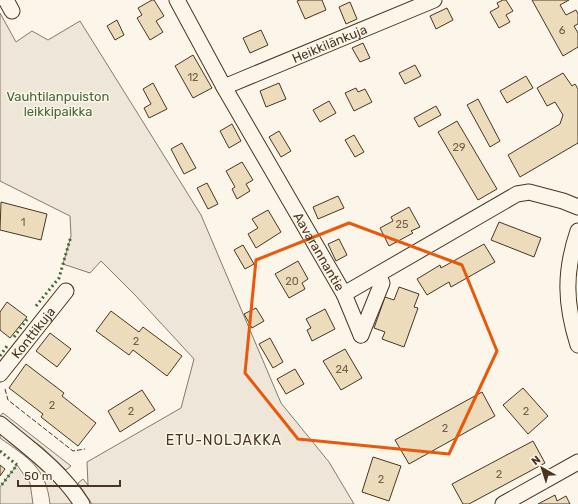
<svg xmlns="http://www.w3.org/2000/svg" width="578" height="504" viewBox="0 0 578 504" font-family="Rubik,sans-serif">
<rect width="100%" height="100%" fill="#fbf6e9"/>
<!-- green -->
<g fill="#ede6d9" stroke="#887966">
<polygon points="0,13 16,42 32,31 48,40 80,21 201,215 281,403 329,462 354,504 92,504 78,483 83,479 88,485 87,462 181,408 194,359 135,295 101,261 90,273 63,264 71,236 70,216 0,181"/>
<polygon points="3,413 71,466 66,470 43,448 0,416"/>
<path d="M0 432 43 467 74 504H50C46 467 28 458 0 438Z"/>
<polygon points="17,465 30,483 33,504 0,504 0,487"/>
</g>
<!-- building -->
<g fill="#ecdcbc" stroke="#4a3520">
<polygon points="152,0 154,0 164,16 156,21 163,32 150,40 137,18 142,15 138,8"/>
<polygon points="300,0 322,0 326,10 305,19 297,1"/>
<polygon points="503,0 506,0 513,11 506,15 510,22 499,28 490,12 499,7 497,3"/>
<polygon points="532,0 569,0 560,5 566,15 576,10 578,14 578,24 574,26 578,33 578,47 563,56"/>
<polygon points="350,2 357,19 346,24 339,7"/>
<polygon points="447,8 453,20 436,29 430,16"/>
<polygon points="117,20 124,35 115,40 107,26"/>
<polygon points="261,30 268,45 250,53 243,38"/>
<polygon points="363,43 370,58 360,62 352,48"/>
<polygon points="193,55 212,88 193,98 175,66"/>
<polygon points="415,65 421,76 405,84 399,73"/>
<polygon points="563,73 572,86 575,84 578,89 578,143 520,177 508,155 560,124 563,115 555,102 547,106 537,88"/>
<polygon points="526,76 533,88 507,103 500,91"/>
<polygon points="153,83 167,109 149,118 144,108 151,104 143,89"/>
<polygon points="279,83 286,99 266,107 260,91"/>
<polygon points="356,88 358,92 365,89 372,102 354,111 345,93"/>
<polygon points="478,99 500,141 490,147 467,105"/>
<polygon points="329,101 336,113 320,122 313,110"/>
<polygon points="436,106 441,115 419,127 414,118"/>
<polygon points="457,121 497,189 478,200 438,132"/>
<polygon points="232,124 241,141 229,148 220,131"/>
<polygon points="279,131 291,151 281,157 269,137"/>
<polygon points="354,135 364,152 355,157 345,140"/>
<polygon points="182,143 196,168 184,174 171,149"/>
<polygon points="242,162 253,180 246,184 250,191 237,199 232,189 235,187 226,171"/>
<polygon points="207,183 218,204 208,209 197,188"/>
<polygon points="338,196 344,208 318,219 313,207"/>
<polygon points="1,202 47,214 41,240 0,230"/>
<polygon points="409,207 420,227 411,231 413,233 389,246 380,228 393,221 391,217"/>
<polygon points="268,210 281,232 256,248 248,234 258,228 252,219"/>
<polygon points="499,222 541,238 534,257 491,240"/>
<polygon points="339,239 347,255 336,261 328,244"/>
<polygon points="484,244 495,262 451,287 449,282 427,295 417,279 440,265 441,268"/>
<polygon points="243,245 254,264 245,269 234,250"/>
<polygon points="298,261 308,279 302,283 305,289 289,298 275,274"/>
<polygon points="399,287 419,294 414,307 418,308 404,347 382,339 385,332 374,328 385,297 394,300"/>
<polygon points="7,302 27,317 10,338 0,330 0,312"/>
<polygon points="256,308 264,321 252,328 244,314"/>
<polygon points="325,309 335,329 312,341 307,330 311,328 306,319"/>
<polygon points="111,311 139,332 143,327 182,356 167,376 133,350 129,355 96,331"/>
<polygon points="50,333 71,349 57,367 36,351"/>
<polygon points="270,338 283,362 273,368 259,344"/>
<polygon points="345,349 362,378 341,390 323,361"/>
<polygon points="26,364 64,393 62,396 96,423 78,446 41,417 43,414 9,388"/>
<polygon points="295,369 304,384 286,394 277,379"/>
<polygon points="523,388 548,416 528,434 503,405"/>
<polygon points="142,390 155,410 120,432 108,411"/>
<polygon points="482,392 495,416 409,464 395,440"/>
<polygon points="533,441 545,463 469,504 463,504 452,484"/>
<polygon points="373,457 401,466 389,501 362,492"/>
<polygon points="0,465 5,469 0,476"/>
<polygon points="555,495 557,501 566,496 570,504 538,504"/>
</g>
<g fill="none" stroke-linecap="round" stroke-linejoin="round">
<defs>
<g id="minor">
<polyline points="6,0 12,11"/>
<path id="s1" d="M177 0 224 87 344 294 517 194 529 192 563 201 578 207"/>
<path id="s2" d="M224 87 434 0"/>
<path d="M578 231C564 272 565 304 578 345"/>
<polyline points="344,294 361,335"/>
<polyline points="361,335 382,283 378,275"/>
<path id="s3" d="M0 374 66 291"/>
<path d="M0 424C30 449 61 471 82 504"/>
<polyline points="503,504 578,462"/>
</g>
</defs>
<!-- minor casing -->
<use href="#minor" stroke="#4a3520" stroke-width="17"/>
<!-- minor -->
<use href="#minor" stroke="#fbf6e9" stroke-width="15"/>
<!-- hedge -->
<g stroke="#436837" stroke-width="3" stroke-dasharray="2 3" stroke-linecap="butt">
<polyline points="36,306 59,278 71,236"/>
<polyline points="14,337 28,318"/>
<polyline points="0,356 7,346"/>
<polyline points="0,451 17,465 0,487"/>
</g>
<!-- fence -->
<polyline stroke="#4a3520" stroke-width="1" stroke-dasharray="5 2" stroke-linecap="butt" points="5,389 8,400 73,451 85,449"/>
</g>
<!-- marked area -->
<path fill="none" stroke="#e8590c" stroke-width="3" stroke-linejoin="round" d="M349 223 462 265 497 351 449 454 298 439 245 373 256 260Z"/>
<g text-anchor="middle" stroke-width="3" stroke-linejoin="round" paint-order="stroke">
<!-- number labels -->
<g font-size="11" fill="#725f47">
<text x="562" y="34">6</text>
<text x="193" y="81">12</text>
<text x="459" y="151">29</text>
<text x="23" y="226">1</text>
<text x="402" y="228">25</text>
<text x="292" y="285">20</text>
<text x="136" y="345">2</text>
<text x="342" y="373">24</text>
<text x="52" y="409">2</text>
<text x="131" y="415">2</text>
<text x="526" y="415">2</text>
<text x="445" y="432">2</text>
<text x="499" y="478">2</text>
<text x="381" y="483">2</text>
</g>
<!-- street labels -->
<g font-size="13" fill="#4a3520" stroke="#fbf6e9">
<text dy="5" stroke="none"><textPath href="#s2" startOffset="114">Heikkilänkuja</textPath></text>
<text dy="5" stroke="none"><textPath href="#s1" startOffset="289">Aavarannantie</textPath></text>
<text dy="5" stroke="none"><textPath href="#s3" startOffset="53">Konttikuja</textPath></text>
</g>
<!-- park labels -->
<g font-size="13" fill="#436837" stroke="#fbf6e9">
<text x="58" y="101">Vauhtilanpuiston<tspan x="58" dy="15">leikkipaikka</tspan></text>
</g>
<!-- neighbourhood labels -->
<g font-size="14" letter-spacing="1" fill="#4a3520" stroke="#fbf6e9">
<text x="224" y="445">ETU-NOLJAKKA</text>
</g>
</g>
<!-- north arrow -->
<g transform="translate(542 468) rotate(321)" stroke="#fbf6e9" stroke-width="3" paint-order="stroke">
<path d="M0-3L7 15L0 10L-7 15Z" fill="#4a3520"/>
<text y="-6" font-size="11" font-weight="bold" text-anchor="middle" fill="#4a3520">N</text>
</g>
<!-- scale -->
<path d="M18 480v6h102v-6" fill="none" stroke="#4a3520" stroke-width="2"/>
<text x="24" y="480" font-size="12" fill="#4a3520" stroke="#fbf6e9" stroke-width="3" paint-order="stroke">50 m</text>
</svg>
